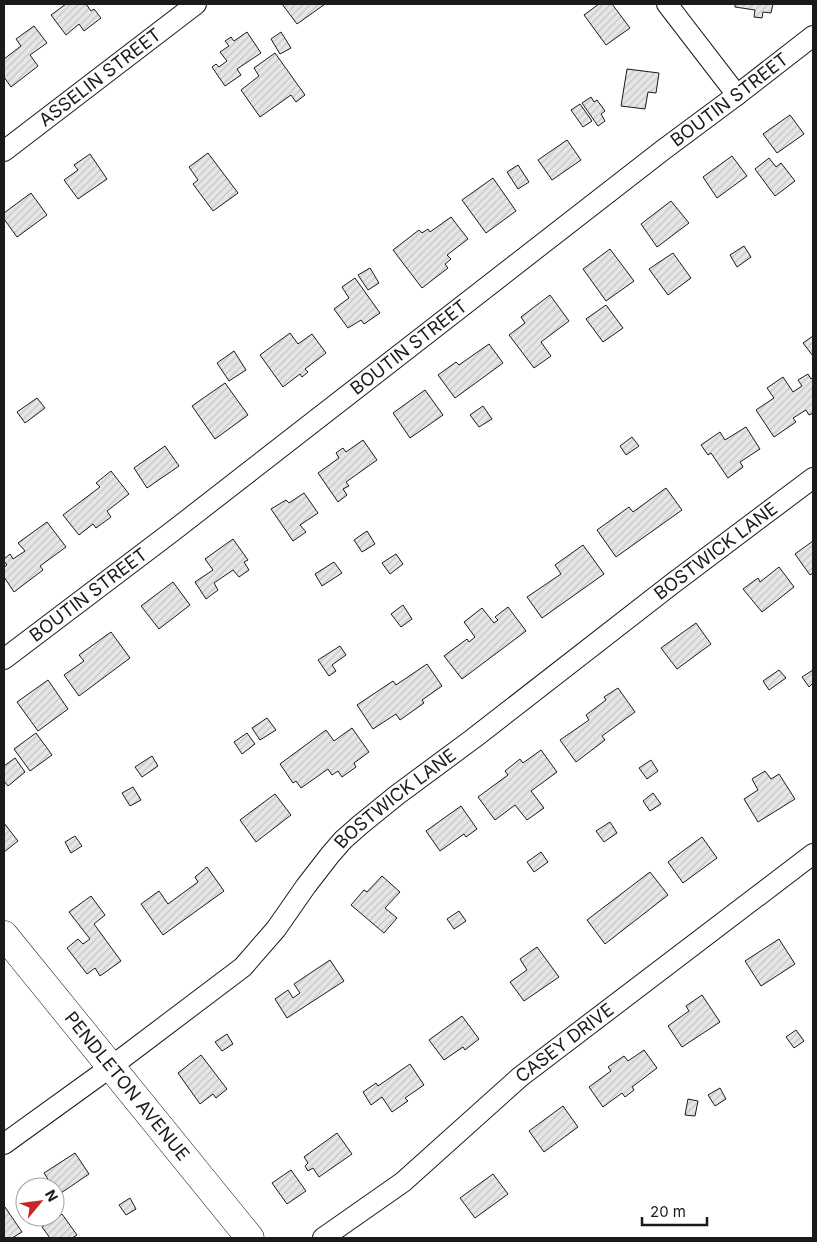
<svg xmlns="http://www.w3.org/2000/svg" width="817" height="1242" viewBox="0 0 817 1242" font-family="Inter,sans-serif">
<defs>
<pattern id="building-hatch" width="6" height="6" patternUnits="userSpaceOnUse" patternTransform="scale(1.25)"><rect width="6" height="6" fill="#e6e6e6"/><path d="M-1 1l2-2M0 6l6-6M5 7l2-2" fill="none" stroke="#c5c5c5"/></pattern>
</defs>
<rect width="100%" height="100%" fill="#fff"/>
<!-- building -->
<g fill="url(#building-hatch)" stroke="#1a1a1a">
<polygon points="66,4 86,4 91,11 94,9 101,18 84,31 79,24 66,35 51,15"/>
<polygon points="282,4 325,4 297,24"/>
<polygon points="599,4 612,4 630,28 606,45 584,15"/>
<polygon points="735,4 773,4 771,13 763,12 762,18 754,17 755,10 735,7"/>
<polygon points="34,26 47,43 30,55 38,66 11,87 4,77 4,59 21,46 16,39"/>
<polygon points="247,32 261,53 237,69 241,75 225,86 212,67 216,64 219,67 227,61 220,52 229,46 225,41 231,37 234,41"/>
<polygon points="281,32 291,48 280,54 271,39"/>
<polygon points="275,53 305,95 296,102 291,95 260,117 241,90 259,76 254,68"/>
<polygon points="627,69 659,73 656,93 648,92 645,109 621,106"/>
<polygon points="591,97 594,102 597,100 605,111 601,114 605,121 598,126 582,103"/>
<polygon points="580,104 592,121 583,127 571,110"/>
<polygon points="790,115 804,134 777,153 763,134"/>
<polygon points="567,140 581,160 552,180 538,160"/>
<polygon points="208,153 238,193 213,211 193,184 198,180 189,167"/>
<polygon points="90,154 107,179 78,199 64,180 78,170 74,165"/>
<polygon points="732,156 747,176 717,198 703,177"/>
<polygon points="769,158 776,167 781,163 795,181 775,196 755,169"/>
<polygon points="518,165 529,182 518,189 507,172"/>
<polygon points="493,178 516,211 486,233 462,200"/>
<polygon points="31,193 47,215 17,237 4,219 4,213"/>
<polygon points="671,201 689,223 657,247 641,224"/>
<polygon points="451,217 468,239 447,255 451,259 445,264 448,268 422,288 393,250 419,230 422,233 428,229 430,232"/>
<polygon points="744,246 751,257 737,267 730,255"/>
<polygon points="610,249 634,281 606,301 583,269"/>
<polygon points="673,253 691,278 668,295 649,269"/>
<polygon points="370,268 379,283 368,290 358,275"/>
<polygon points="355,278 380,313 364,324 361,320 348,328 334,309 349,298 342,287"/>
<polygon points="550,295 569,321 541,342 551,356 534,368 509,335 525,323 521,317"/>
<polygon points="606,305 623,328 603,342 586,319"/>
<polygon points="290,333 298,344 312,334 326,353 305,369 308,372 302,377 300,374 283,387 260,355"/>
<polygon points="813,336 813,356 803,343"/>
<polygon points="489,344 503,363 455,398 438,375 456,362 459,365"/>
<polygon points="234,351 246,370 229,381 217,363"/>
<polygon points="808,374 811,379 813,377 813,413 809,415 806,410 793,418 796,422 774,437 756,410 774,398 767,388 783,377 793,392 802,386 798,380"/>
<polygon points="225,383 248,415 215,439 192,406"/>
<polygon points="425,390 443,415 410,438 393,413"/>
<polygon points="37,398 45,408 25,423 17,412"/>
<polygon points="483,406 492,419 479,427 470,415"/>
<polygon points="746,427 760,449 740,462 743,467 728,478 711,453 708,455 701,445 720,432 725,440"/>
<polygon points="632,437 639,446 626,455 620,446"/>
<polygon points="363,440 377,460 346,482 349,486 343,489 347,495 338,502 318,473 339,458 336,453 343,448 346,452"/>
<polygon points="165,446 179,466 147,488 134,468"/>
<polygon points="111,471 129,494 107,511 111,517 96,528 93,524 79,535 63,515 100,487 96,483"/>
<polygon points="666,488 682,510 616,557 597,530 629,507 633,512"/>
<polygon points="304,493 318,513 300,525 306,532 293,541 271,509 286,500 289,503"/>
<polygon points="47,522 66,547 40,566 43,570 14,592 4,577 4,567 7,565 4,561 4,559 10,554 13,559 25,551 18,543"/>
<polygon points="367,531 375,544 362,552 354,540"/>
<polygon points="233,539 248,560 244,562 249,570 239,577 233,570 214,583 218,590 206,599 195,582 213,570 205,559"/>
<polygon points="813,541 813,573 810,575 795,554"/>
<polygon points="583,545 604,574 542,618 527,597 561,574 555,565"/>
<polygon points="396,554 403,564 390,574 382,563"/>
<polygon points="334,562 342,573 322,586 315,574"/>
<polygon points="779,567 794,587 762,612 743,589 758,578 760,582"/>
<polygon points="173,582 190,605 159,629 141,606"/>
<polygon points="403,605 412,619 401,627 391,614"/>
<polygon points="508,607 526,631 462,679 444,656 467,639 469,642 475,637 464,622 482,608 494,623 498,620 495,617"/>
<polygon points="696,623 711,644 677,669 661,648"/>
<polygon points="111,632 130,658 79,696 64,675 84,661 79,655"/>
<polygon points="340,646 346,655 332,665 336,671 329,676 318,660"/>
<polygon points="427,664 442,686 422,700 424,703 400,720 396,714 373,729 357,705 393,681 396,685"/>
<polygon points="779,670 786,678 769,690 763,681"/>
<polygon points="813,670 813,683 809,687 802,677"/>
<polygon points="48,680 68,709 38,731 17,702"/>
<polygon points="618,688 635,712 602,736 605,740 576,762 560,740 589,720 586,715 606,700 604,697"/>
<polygon points="267,718 276,730 260,740 252,728"/>
<polygon points="352,728 369,752 354,763 356,767 342,777 338,771 332,775 328,769 301,788 296,781 293,783 280,764 326,730 334,741"/>
<polygon points="36,733 52,755 30,771 14,749"/>
<polygon points="247,733 255,744 242,754 234,742"/>
<polygon points="541,750 557,772 531,791 544,808 527,820 515,805 495,820 478,797 508,775 505,771 520,759 523,763"/>
<polygon points="152,756 158,766 142,777 135,767"/>
<polygon points="15,758 25,772 8,786 4,781 4,766"/>
<polygon points="651,760 658,771 647,779 639,768"/>
<polygon points="765,771 771,779 779,774 795,799 758,822 744,799 758,790 752,779"/>
<polygon points="133,787 141,800 130,806 122,793"/>
<polygon points="653,793 661,804 650,811 643,801"/>
<polygon points="275,794 291,815 256,842 240,820"/>
<polygon points="461,806 477,829 466,837 464,834 440,851 426,831"/>
<polygon points="610,822 617,833 604,842 596,831"/>
<polygon points="4,823 18,841 4,852"/>
<polygon points="75,836 82,846 71,853 65,842"/>
<polygon points="702,837 717,858 683,883 668,862"/>
<polygon points="541,852 548,862 534,872 527,862"/>
<polygon points="207,867 224,891 163,935 141,904 159,891 168,904 198,882 195,877"/>
<polygon points="650,872 668,895 605,944 587,920"/>
<polygon points="382,876 400,892 385,908 397,918 384,933 351,905 364,890 367,892"/>
<polygon points="91,896 105,915 94,924 121,961 100,976 95,968 87,974 67,948 78,939 83,944 90,939 69,912"/>
<polygon points="459,911 466,921 454,929 447,919"/>
<polygon points="779,939 795,964 761,986 745,961"/>
<polygon points="537,947 559,977 524,1001 510,982 527,970 520,959"/>
<polygon points="330,960 344,981 287,1018 275,999 288,990 293,998 300,993 294,984"/>
<polygon points="702,995 720,1022 682,1047 668,1026 689,1011 686,1006"/>
<polygon points="462,1016 479,1039 465,1050 463,1047 444,1060 429,1040"/>
<polygon points="796,1030 804,1041 794,1048 786,1037"/>
<polygon points="227,1034 233,1044 222,1051 215,1042"/>
<polygon points="644,1050 657,1068 632,1087 634,1090 625,1097 622,1093 603,1107 589,1087 611,1071 608,1067 624,1056 628,1061"/>
<polygon points="201,1055 227,1089 216,1098 213,1094 200,1104 178,1073"/>
<polygon points="410,1064 424,1085 405,1098 408,1101 392,1112 382,1097 371,1105 363,1092 376,1083 378,1086"/>
<polygon points="720,1088 726,1099 715,1106 708,1095"/>
<polygon points="688,1099 698,1101 695,1116 685,1115"/>
<polygon points="563,1106 578,1127 544,1152 529,1131"/>
<polygon points="337,1133 352,1154 319,1177 313,1168 308,1171 305,1166 308,1163 304,1157"/>
<polygon points="75,1153 89,1174 58,1195 55,1190 55,1187 53,1187 44,1173"/>
<polygon points="291,1170 306,1191 287,1204 272,1183"/>
<polygon points="493,1174 508,1194 475,1218 460,1198"/>
<polygon points="130,1198 136,1209 126,1215 119,1205"/>
<polygon points="5,1207 22,1232 12,1238 4,1238 4,1208"/>
<polygon points="62,1214 77,1235 72,1238 50,1238 42,1227"/>
</g>
<g fill="none" stroke-linecap="round" stroke-linejoin="round">
<defs>
<g id="street">
<polyline points="667,4 737,95"/>
<path id="s1" d="M4 151 196 4"/>
<path id="s2" d="M4 659 173 531 663 150 737 95 813 36"/>
<path id="s3" d="M4 1144 112 1066 243 967 276 929 306 886 330 855 343 840 360 825 397 795 474 738 672 584 813 478"/>
<path id="s4" d="M323 1238 403 1182 520 1077 813 854"/>
</g>
<g id="secondary">
<path id="s5" d="M4 935 250 1238"/>
</g>
</defs>
<!-- street casing -->
<use href="#street" stroke="#1a1a1a" stroke-width="22"/>
<!-- secondary casing -->
<use href="#secondary" stroke="#1a1a1a" stroke-width="29"/>
<!-- street -->
<use href="#street" stroke="#fff" stroke-width="20"/>
<!-- secondary -->
<use href="#secondary" stroke="#fff" stroke-width="28"/>
</g>
<g text-anchor="middle" stroke-width="4" stroke-linejoin="round" paint-order="stroke">
<!-- street labels -->
<g font-size="18" fill="#1a1a1a" stroke="#fff">
<text dy="6" stroke="none"><textPath href="#s1" startOffset="121">ASSELIN STREET</textPath></text>
<text dy="6" stroke="none"><textPath href="#s2" startOffset="916">BOUTIN STREET</textPath></text>
<text dy="6" stroke="none"><textPath href="#s2" startOffset="511">BOUTIN STREET</textPath></text>
<text dy="6" stroke="none"><textPath href="#s3" startOffset="931">BOSTWICK LANE</textPath></text>
<text dy="6" stroke="none"><textPath href="#s2" startOffset="106">BOUTIN STREET</textPath></text>
<text dy="6" stroke="none"><textPath href="#s3" startOffset="526">BOSTWICK LANE</textPath></text>
<text dy="6" stroke="none"><textPath href="#s4" startOffset="311">CASEY DRIVE</textPath></text>
<text dy="6" stroke="none"><textPath href="#s5" startOffset="195">PENDLETON AVENUE</textPath></text>
</g>
</g>
<!-- border -->
<rect width="817" height="1242" fill="none" stroke="#1a1a1a" stroke-width="10"/>
<!-- north arrow -->
<g transform="translate(40 1202) rotate(61)"><circle r="24" fill="#ffffff" stroke="#a3a3a3"/>
<path d="M0-4L9 19L0 12L-9 19Z" fill="#c62828"/>
<text y="-8" font-size="14" font-weight="bold" text-anchor="middle" fill="#1a1a1a">N</text>
</g>
<!-- scale -->
<path d="M642 1217v8h65v-8" fill="none" stroke="#1a1a1a" stroke-width="2.5"/>
<text x="650" y="1217" font-size="15" fill="#1a1a1a" stroke="#ffffff" stroke-width="4" paint-order="stroke">20 m</text>
</svg>
